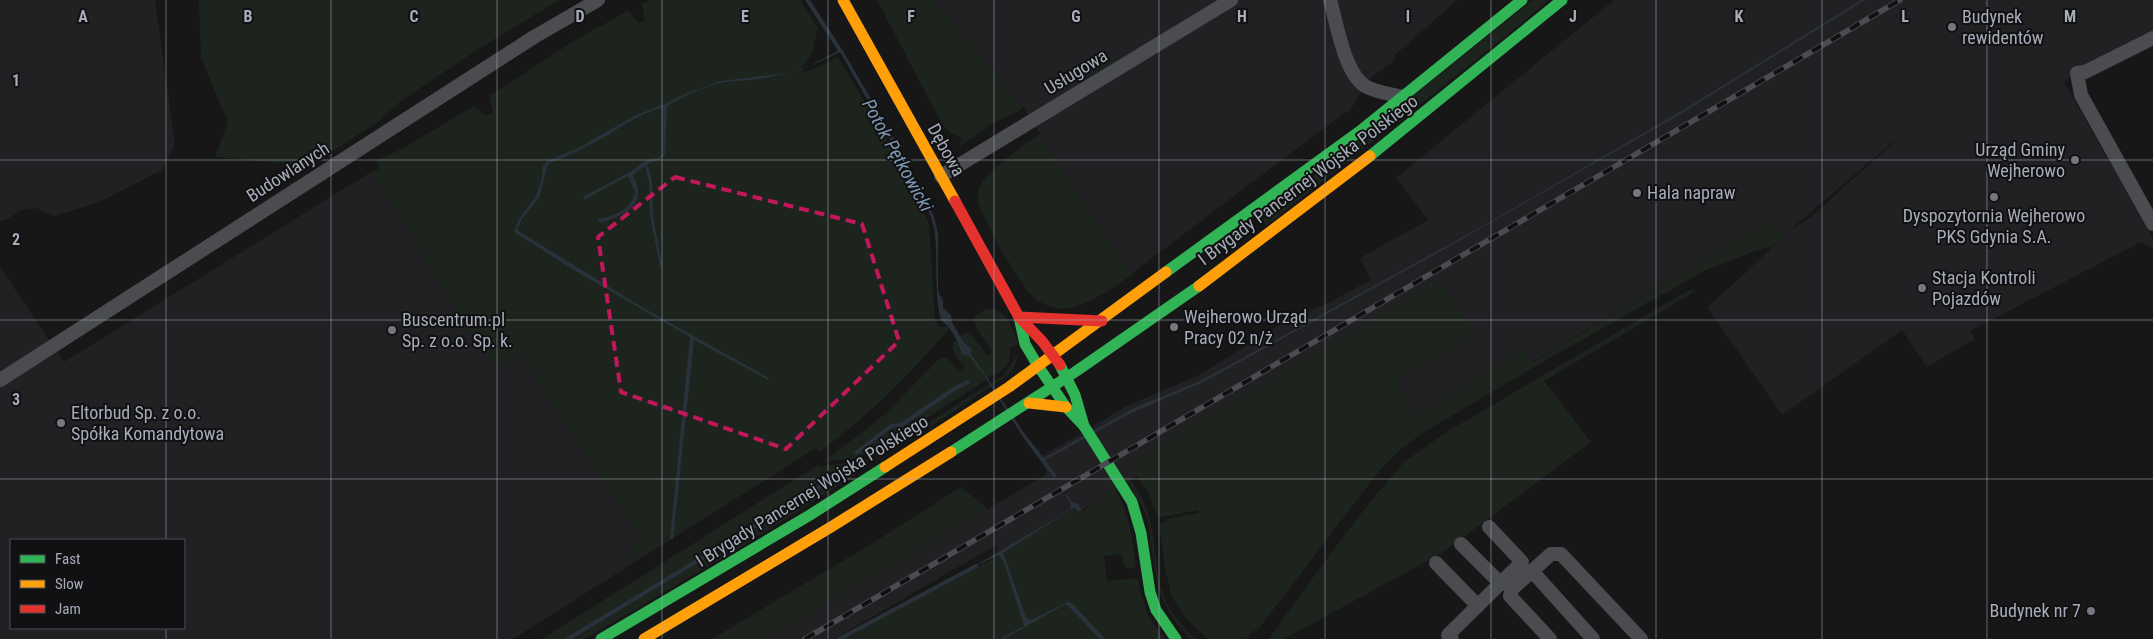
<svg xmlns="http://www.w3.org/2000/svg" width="2153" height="639" viewBox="0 0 2153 639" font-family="'Roboto Condensed',sans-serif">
<rect width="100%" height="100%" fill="#171717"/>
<!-- built -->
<g fill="#212123" fill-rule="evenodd">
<polygon points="0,0 155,0 175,144 162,170 97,203 54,216 36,208 21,210 8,219 0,221"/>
<polygon points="934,0 1457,0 1394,56 1395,60 1368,80 1350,111 1343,114 1131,274 1023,107"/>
<path d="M1614 0H2153V33L2085 66 2064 82 2153 238V248L2141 242 1970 331 1975 339 1927 367 1902 330 1782 415 1707 307 1740 278 1786 234 1770 220 1531 363 1523 351 1415 415 1396 380 1218 428 998 560 996 545 834 639H765L1047 474 1040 457 1076 436 1125 407 1201 374 1281 324 1330 302 1371 280 1360 258 1428 220 1396 178ZM1914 124 1811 217 1790 230Z"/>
<path d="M371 172 494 370 521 354 642 541 635 559 638 560 513 639H0V257V267L64 362ZM11 540H184V628H11Z"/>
</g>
<!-- green -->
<g fill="#1d241e">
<polygon points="199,0 559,0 480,48 401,101 379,121 310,166 215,157 228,122 201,58"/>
<path d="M650 0H800L818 28 811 55 802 67 803 72C815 69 827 63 838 57L892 148 916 194 929 224 935 320 939 327H948L949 329C909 375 869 416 819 452L816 448 638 560 631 557 627 551 641 540 521 354 494 370 371 172 380 168 376 160 398 151 474 106 486 116 493 112 489 96 577 39 628 11 639 23 645 20 642 4Z"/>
<polygon points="877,0 934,0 1023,107 1019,111 987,126 986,129 958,147 963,139 949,132 942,124"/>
<polygon points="1533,0 1549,0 1500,41 1267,225 1263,220 1299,187"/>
<polygon points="1118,54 1117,61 1093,76 1086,73"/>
<path d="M1040 134 1133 274C1113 288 1087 307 1062 309 1055 309 1042 304 1035 299 1021 287 984 222 979 204 977 198 978 192 980 186 987 170 1025 145 1040 134Z"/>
<polygon points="1770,220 1786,233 1773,246 1752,252 1706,270 1534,367 1420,435 1401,449 1380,470 1256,632 1253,630 1246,639 1208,639 1184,616 1171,594 1165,568 1159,523 1167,522 1166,519 1199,513 1197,510 1158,518 1150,496 1129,463 1441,278 1475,334 1396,380 1416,415 1523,350 1532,363"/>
<polygon points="1691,289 1696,291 1544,381 1591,442 1442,553 1284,639 1269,639 1319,569 1369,503 1404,462 1448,431"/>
<path d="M987 309C1007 308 1012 327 1018 343L1010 348 1009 362 1002 370 902 434H895L856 459 825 461 885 414 940 358H947L960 371 965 367C958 358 946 347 959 337 962 333 965 332 970 333L988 356 993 352 977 329 974 320 976 315Z"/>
<polygon points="1018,354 1014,367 1008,375 927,429 910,434 1004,375"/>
<polygon points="869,461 855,475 741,547 585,639 542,639 818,465 821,468 827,465"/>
<path d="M1127 474C1135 487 1144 499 1148 514 1164 570 1146 593 1196 639H1191C1151 602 1156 566 1147 517L1143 508 1124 475Z"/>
<path d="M1112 483C1129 513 1132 533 1136 566L1131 569 1125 567 1121 554 1104 556 1107 581 1137 578 1148 616 1165 639H842L1005 552 1075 507 1078 512 1081 511 1100 499Z"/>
<polygon points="961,487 988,509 765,639 712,639 876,541"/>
</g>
<!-- water -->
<g fill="#29323a">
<path d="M805 0H810L843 51 892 135 923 193 934 217 938 233V291L943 301V308L951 315 952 322 964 343 971 348V354L1024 433 1044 458 1134 408 1200 381 1228 366 1488 223 1685 109 1861 0H1865L1679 115 1441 251 1229 368 1201 383 1133 412 1045 460 1057 476 1054 478 1025 440 983 374 969 356 962 354C959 342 951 328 941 320 933 289 939 259 934 228 930 209 917 189 908 172 886 132 863 92 840 52 813 66 788 74 759 79 747 81 731 80 720 83 702 87 683 97 667 106L665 155 659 160 647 164 652 180 653 216 662 265 660 266 650 216 649 182 645 166 633 175C648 206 626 214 600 223L598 219C614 217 633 209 635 191L628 176 584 200 583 197 630 172 646 160 658 158 663 154V108C643 112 625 124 608 135 588 146 569 156 548 164L539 198 522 219 517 230 642 307 769 378 768 380 694 340 673 539H670L690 337 577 272 514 232 519 219 535 198 541 183 543 166 547 161 580 147 634 116 667 103 682 95 721 81 787 73 811 65 838 51Z"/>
<polygon points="1065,495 1067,495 1072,502 1078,504 1082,510 1078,512 1075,507 1003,553 1006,561 1026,617 1031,620 1068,602 1073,604 1105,639 1100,639 1066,604 1004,639 1000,639 1024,626 1004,562 999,555 971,568 1070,510 1071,504"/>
</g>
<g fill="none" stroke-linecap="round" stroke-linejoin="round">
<!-- stream -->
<g stroke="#29323a" stroke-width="4">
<polyline points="856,453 891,426 901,425 954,389 968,382"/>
<polyline points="568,639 841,474"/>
<polyline points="839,639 976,566"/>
</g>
<!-- street -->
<g stroke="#4b4c50" stroke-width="14">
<path d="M1330 0C1337 24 1344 72 1365 86 1375 92 1391 94 1403 97"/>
<polyline points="2153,38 2085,72 2077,73 2081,95 2153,224"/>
<polyline points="941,176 1231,0"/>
<polyline points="0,380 534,37 598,0"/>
<polyline points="1461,544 1501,584"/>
<polyline points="1436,563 1478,606"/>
<polyline points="1532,571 1593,639"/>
<polyline points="1452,639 1448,635 1522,562 1489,527"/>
<polyline points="1550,639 1510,596 1512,589 1551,554 1561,554 1641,639"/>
</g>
<!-- fast -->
<g stroke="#30b455" stroke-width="11">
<polyline points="1370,156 1562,0"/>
<polyline points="1166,272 1360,131 1522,0"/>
<polyline points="1019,317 1025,344 1038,366 1066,407 1084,426 1132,502 1141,533 1150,592 1156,610 1176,639"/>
<polyline points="1060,365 1075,395 1084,426"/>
<polyline points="951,452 1075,372 1199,286"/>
<polyline points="601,639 810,515 885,467"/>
</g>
<!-- slow -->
<g stroke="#ff9f0a" stroke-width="11">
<polyline points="843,0 955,201"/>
<polyline points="1199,286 1370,156"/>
<polyline points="1029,403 1066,407"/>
<polyline points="885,467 1009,387 1166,272"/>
<polyline points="644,639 831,527 951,452"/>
</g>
<!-- jam -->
<g stroke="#e5322d" stroke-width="11">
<polyline points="955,201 1019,317 1042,341 1060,365"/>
<polyline points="1019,317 1102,321"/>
</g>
<defs>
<polyline id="rail" points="805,639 1900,0"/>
</defs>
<!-- rail casing -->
<use href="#rail" stroke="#4b4c4f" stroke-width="5.5"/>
<!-- rail -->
<use href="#rail" stroke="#111113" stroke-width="4" stroke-dasharray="11" stroke-linecap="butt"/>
</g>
<!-- marked area -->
<path fill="none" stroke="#c2185b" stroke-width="4" stroke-dasharray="10 6" stroke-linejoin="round" d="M675 177 862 224 899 341 786 449 621 392 598 237Z"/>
<!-- grid -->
<path fill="none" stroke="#a7acb9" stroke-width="1" stroke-opacity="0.55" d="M166 0V540M331 0V639M497 0V639M662 0V639M828 0V639M994 0V639M1159 0V639M1325 0V639M1491 0V639M1656 0V639M1822 0V639M1987 0V639M0 160H2153M0 320H2153M0 479H2153M166 628V639"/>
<!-- markers -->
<g fill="#757880" stroke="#111113" stroke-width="2">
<circle cx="1952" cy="27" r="5"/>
<circle cx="2075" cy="160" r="5"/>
<circle cx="1637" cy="193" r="5"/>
<circle cx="1994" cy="197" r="5"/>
<circle cx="1922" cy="288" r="5"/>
<circle cx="1174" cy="327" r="5"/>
<circle cx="392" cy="330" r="5"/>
<circle cx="61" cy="423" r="5"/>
<circle cx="2091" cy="611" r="5"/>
</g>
<g text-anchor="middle" stroke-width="4" stroke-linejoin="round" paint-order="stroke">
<!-- poi labels -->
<g font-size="18" fill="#a7acb9" stroke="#111113" text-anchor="start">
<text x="1962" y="23">Budynek<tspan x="1962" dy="21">rewidentów</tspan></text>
<text x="2065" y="156" text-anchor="end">Urząd Gminy<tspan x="2065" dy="21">Wejherowo</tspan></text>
<text x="1647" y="199">Hala napraw</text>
<text x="1994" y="222" text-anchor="middle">Dyspozytornia Wejherowo<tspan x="1994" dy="21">PKS Gdynia S.A.</tspan></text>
<text x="1932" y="284">Stacja Kontroli<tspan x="1932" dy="21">Pojazdów</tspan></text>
<text x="1184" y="323">Wejherowo Urząd<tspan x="1184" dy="21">Pracy 02 n/ż</tspan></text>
<text x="402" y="326">Buscentrum.pl<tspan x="402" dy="21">Sp. z o.o. Sp. k.</tspan></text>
<text x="71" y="419">Eltorbud Sp. z o.o.<tspan x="71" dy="21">Spółka Komandytowa</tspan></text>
<text x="2081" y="617" text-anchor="end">Budynek nr 7</text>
</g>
<!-- street labels -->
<g font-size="18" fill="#a7acb9" stroke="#111113">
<text transform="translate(1076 72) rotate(-31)" y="6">Usługowa</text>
<text transform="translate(946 150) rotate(61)" y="6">Dębowa</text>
<text transform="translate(288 172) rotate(-33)" y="6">Budowlanych</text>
<text transform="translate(1308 180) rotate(-37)" y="6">I Brygady Pancernej Wojska Polskiego</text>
<text transform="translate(812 491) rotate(-32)" y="6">I Brygady Pancernej Wojska Polskiego</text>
</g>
<!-- water labels -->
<g font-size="19" font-style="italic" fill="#7d99b5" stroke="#111113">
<text transform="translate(898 155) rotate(61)" y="7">Potok Pętkowicki</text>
</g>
</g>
<g font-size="16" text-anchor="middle" font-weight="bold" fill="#a7acb9" stroke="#111113" stroke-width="4" stroke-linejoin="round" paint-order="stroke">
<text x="83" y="22">A</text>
<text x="248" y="22">B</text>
<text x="414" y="22">C</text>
<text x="580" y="22">D</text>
<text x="745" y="22">E</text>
<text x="911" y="22">F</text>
<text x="1076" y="22">G</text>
<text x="1242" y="22">H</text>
<text x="1408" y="22">I</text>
<text x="1573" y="22">J</text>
<text x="1739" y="22">K</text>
<text x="1905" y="22">L</text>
<text x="2070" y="22">M</text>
<text x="16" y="86">1</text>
<text x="16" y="245">2</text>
<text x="16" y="405">3</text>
</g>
<!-- legend -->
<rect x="10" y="539" width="175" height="90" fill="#111113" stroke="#4d4f55"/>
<rect x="20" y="555" width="25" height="8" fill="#30b455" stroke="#4d4f55"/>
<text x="55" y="564" font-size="15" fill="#a7acb9">Fast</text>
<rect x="20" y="580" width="25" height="8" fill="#ff9f0a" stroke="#4d4f55"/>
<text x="55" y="589" font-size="15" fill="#a7acb9">Slow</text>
<rect x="20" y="605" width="25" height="8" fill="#e5322d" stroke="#4d4f55"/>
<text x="55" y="614" font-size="15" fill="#a7acb9">Jam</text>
</svg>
